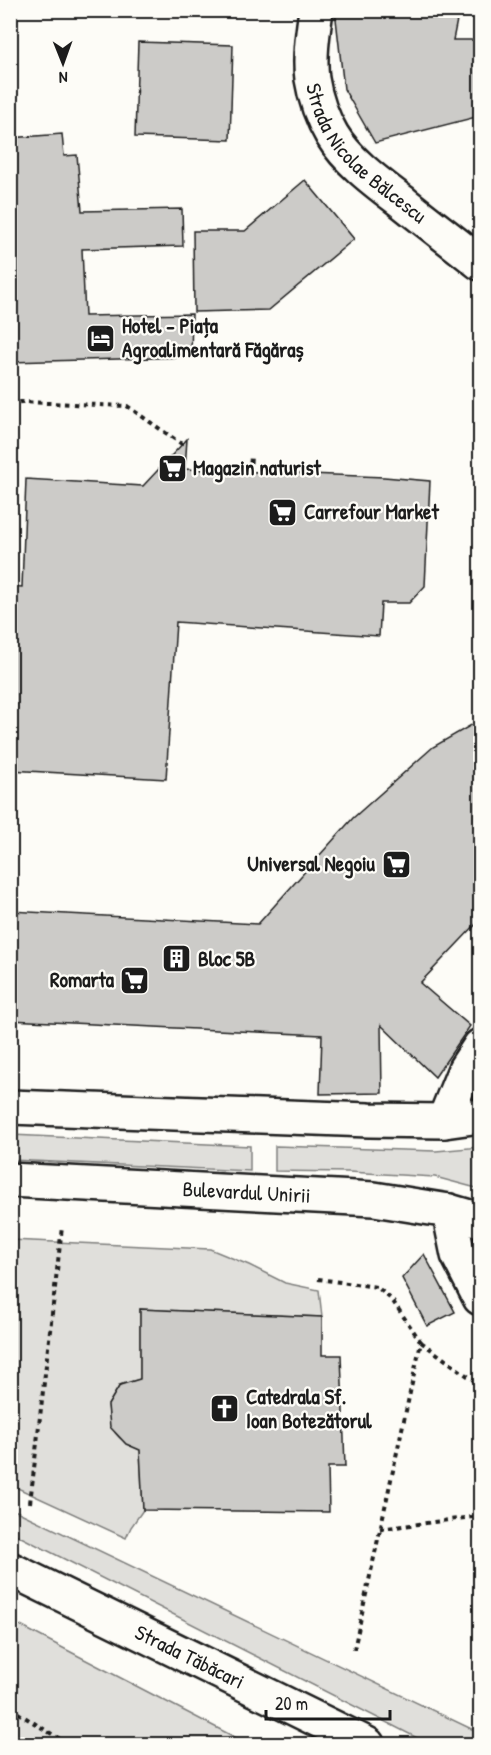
<svg xmlns="http://www.w3.org/2000/svg" width="491" height="1755" viewBox="0 0 491 1755" font-family="'Patrick Hand',sans-serif">
<rect width="100%" height="100%" fill="#fdfcf7"/>
<filter id="ink" filterUnits="userSpaceOnUse"><feTurbulence type="fractalNoise" baseFrequency=".0167" numOctaves="2"/><feDisplacementMap in="SourceGraphic" scale="12" xChannelSelector="R" yChannelSelector="G"/><feConvolveMatrix kernelMatrix="1 2 1 2 8 2 1 2 1" color-interpolation-filters="sRGB"/></filter>
<g filter="url(#ink)">
<!-- green -->
<g fill="#e0dfdb" stroke="#7e7e7c" stroke-width="1.5">
<polygon points="11,1135 250,1146 250,1171 11,1160"/>
<polygon points="275,1146 436,1151 480,1147 480,1189 435,1177 349,1172 275,1171"/>
<path d="M10 1240 210 1249 249 1265 285 1283 319 1290 322 1317 140 1309V1379L120 1385 108 1405C111 1432 114 1438 140 1450L143 1510 131 1527 126 1538 11 1485Z"/>
<polygon points="10,1508 480,1733 480,1744 429,1744 11,1532"/>
<polygon points="11,1621 248,1744 11,1744"/>
</g>
<!-- building -->
<g fill="#cccbc8" stroke="#1c1c1c" stroke-width="1.5">
<polygon points="335,10 459,10 453,40 480,40 480,116 375,143 344,89"/>
<polygon points="138,42 233,45 230,140 135,137"/>
<polygon points="62,134 64,156 77,155 82,211 182,209 183,246 82,249 85,316 192,314 191,357 10,362 10,258 16,258 10,198 10,138"/>
<polygon points="305,180 354,239 269,310 194,312 193,231 245,231"/>
<polygon points="187,439 185,469 384,477 430,481 425,586 409,603 381,603 379,636 176,622 166,779 10,770 10,586 22,587 26,479 143,486"/>
<polygon points="480,720 480,920 420,983 470,1026 435,1077 381,1025 382,1093 320,1094 322,1035 10,1020 10,911 258,924 353,818 433,747"/>
<polygon points="424,1254 455,1312 427,1326 402,1278"/>
<polygon points="140,1309 322,1317 322,1355 341,1355 345,1467 328,1467 329,1512 143,1510 140,1450 126,1444 110,1427 108,1405 120,1385 140,1379"/>
</g>
<g fill="none" stroke-linecap="round" stroke-linejoin="round">
<defs>
<g id="minor">
<polyline points="444,1121 465,1069 480,1046"/>
<polyline points="449,1211 458,1255 480,1298"/>
<path id="s1" d="M10 1569 367 1744"/>
</g>
<g id="major">
<path id="s2" d="M316 10C313 32 309 57 312 79 315 98 322 118 332 135 349 163 379 184 405 204 430 224 455 243 480 263"/>
<polyline points="10,1107 369,1120 444,1121 480,1116"/>
<path id="s3" d="M10 1180 374 1199 449 1211 480 1220"/>
</g>
</defs>
<!-- minor casing -->
<use href="#minor" stroke="#1c1c1c" stroke-width="38"/>
<!-- major casing -->
<use href="#major" stroke="#1c1c1c" stroke-width="38"/>
<!-- path -->
<g stroke="#1c1c1c" stroke-width="4" stroke-dasharray="4.5 4.5" stroke-linecap="butt">
<polyline points="10,403 21,402 127,406 186,447"/>
<polyline points="250,472 251,455"/>
<polyline points="318,1279 377,1287 392,1300 421,1342 353,1654"/>
<polyline points="421,1342 480,1385"/>
<polyline points="30,1503 62,1227"/>
<polyline points="380,1529 480,1516"/>
<polyline points="10,1708 68,1744"/>
</g>
<!-- minor -->
<use href="#minor" stroke="#fdfcf7" stroke-width="33"/>
<!-- major -->
<use href="#major" stroke="#fdfcf7" stroke-width="33"/>
</g>
</g>
<!-- icons -->
<defs>
<symbol id="hotel-square" viewBox="-11 -11 22 22"><rect x="-9" y="-9" width="18" height="18" rx="4" fill="#1c1c1c" stroke="#fdfcf7"/><path d="M-6-4.5h1.5V1H6V5H4.5V3h-9V5H-6ZM-4 0a1.8 1.8 0 1 1 3.6 0ZM.5 0V-2.5h3Q6-2.5 6 0Z" fill="#fff"/></symbol>
<symbol id="supermarket-square" viewBox="-11 -11 22 22"><rect x="-9" y="-9" width="18" height="18" rx="4" fill="#1c1c1c" stroke="#fdfcf7"/><path d="M-6-5.5h2.5l.6 2H6L4.5 2H-2.5L-4.4-4H-6ZM-1.5 3.2a1.3 1.3 0 1 0 .1 0ZM3 3.2a1.3 1.3 0 1 0 .1 0Z" fill="#fff"/></symbol>
<symbol id="building-square" viewBox="-11 -11 22 22"><rect x="-9" y="-9" width="18" height="18" rx="4" fill="#1c1c1c" stroke="#fdfcf7"/><path d="M-4-6H4V6H1V3H-1V6H-4ZM-2.5-4.3h1.7v1.8h-1.7ZM.8-4.3h1.7v1.8H.8ZM-2.5-1h1.7V.8h-1.7ZM.8-1h1.7V.8H.8Z" fill="#fff"/></symbol>
<symbol id="church-square" viewBox="-11 -11 22 22"><rect x="-9" y="-9" width="18" height="18" rx="4" fill="#1c1c1c" stroke="#fdfcf7"/><path d="M-1.2-6h2.4v3.5h3.3v2.4h-3.3V6h-2.4V-.1h-3.3v-2.4h3.3Z" fill="#fff"/></symbol>
</defs>
<g fill-rule="evenodd">
<use href="#hotel-square" x="84" y="322" width="33" height="33"/>
<use href="#supermarket-square" x="156" y="452" width="33" height="33"/>
<use href="#supermarket-square" x="266" y="496" width="33" height="33"/>
<use href="#supermarket-square" x="380" y="848" width="33" height="33"/>
<use href="#building-square" x="160" y="942" width="33" height="33"/>
<use href="#supermarket-square" x="118" y="964" width="33" height="33"/>
<use href="#church-square" x="208" y="1392" width="33" height="33"/>
</g>
<g text-anchor="middle" stroke-width="4.5" stroke-linejoin="round" paint-order="stroke">
<!-- street labels -->
<g font-size="21" fill="#1c1c1c" stroke="#fdfcf7">
<text dy="7" stroke="none"><textPath href="#s2" startOffset="164">Strada Nicolae Bălcescu</textPath></text>
<text dy="7" stroke="none"><textPath href="#s3" startOffset="237">Bulevardul Unirii</textPath></text>
<text dy="7" stroke="none"><textPath href="#s1" startOffset="200">Strada Tăbăcari</textPath></text>
</g>
<!-- poi labels -->
<g font-size="21" font-weight="bold" fill="#1c1c1c" stroke="#fdfcf7" text-anchor="start">
<text x="122" y="333">Hotel - Piața<tspan x="122" dy="24">Agroalimentară Făgăraș</tspan></text>
<text x="193" y="475">Magazin naturist</text>
<text x="304" y="519">Carrefour Market</text>
<text x="375" y="871" text-anchor="end">Universal Negoiu</text>
<text x="198" y="966">Bloc 5B</text>
<text x="114" y="987" text-anchor="end">Romarta</text>
<text x="246" y="1404">Catedrala Sf.<tspan x="246" dy="24">Ioan Botezătorul</tspan></text>
</g>
</g>
<!-- margin -->
<rect width="491" height="1755" fill="none" stroke="#fdfcf7" stroke-width="36"/>
<rect x="18" y="18" width="455" height="1719" fill="none" stroke="#1c1c1c" stroke-width="2" filter="url(#ink)"/>
<!-- north arrow -->
<g transform="translate(63 63) rotate(179)" stroke="#fdfcf7" stroke-width="4.5" paint-order="stroke">
<path d="M0-4.5L10 22L0 15L-10 22Z" fill="#1c1c1c"/>
<text y="-9" font-size="16" font-weight="bold" text-anchor="middle" fill="#1c1c1c">N</text>
</g>
<!-- scale -->
<path d="M266 1710v9h124v-9" fill="none" stroke="#1c1c1c" stroke-width="3"/>
<text x="275" y="1710" font-size="18" fill="#1c1c1c" stroke="#fdfcf7" stroke-width="4.5" paint-order="stroke">20 m</text>
</svg>
